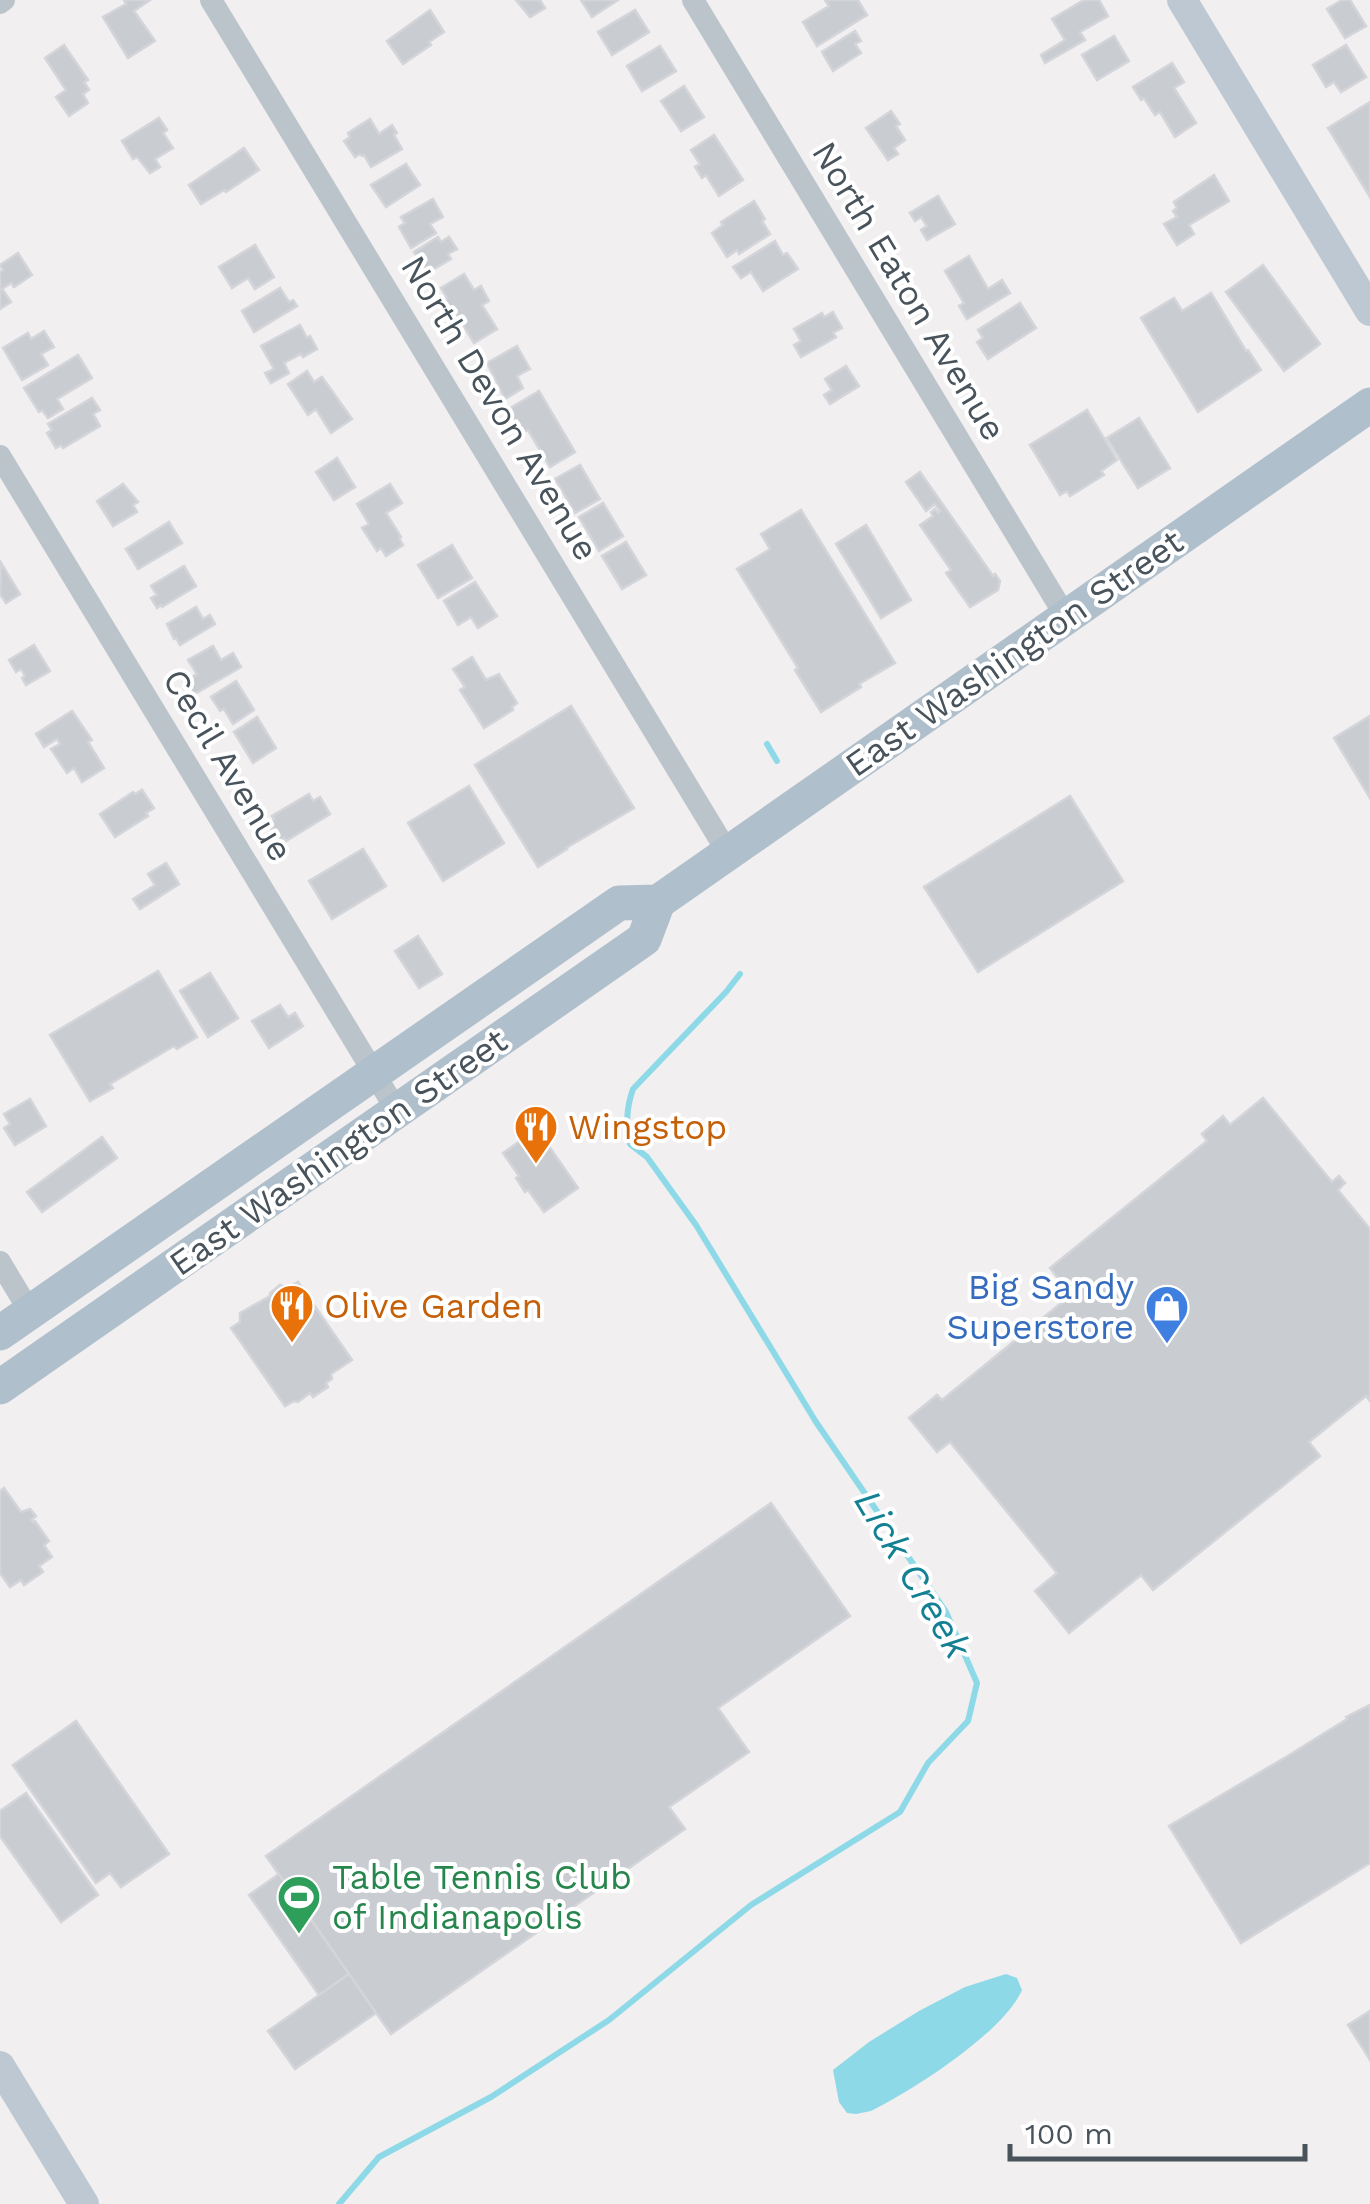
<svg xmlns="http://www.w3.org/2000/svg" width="1370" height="2204" viewBox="0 0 1370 2204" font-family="'Work Sans',sans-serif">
<rect width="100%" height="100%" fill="#f1efef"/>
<!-- water -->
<path fill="#8ed9e8" d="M1006 1974 1017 1978 1022 1990C1004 2032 913 2090 871 2111L856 2114 847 2113 839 2102 833 2070 869 2042 919 2011 965 1987Z"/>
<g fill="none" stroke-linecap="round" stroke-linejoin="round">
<!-- stream -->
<g stroke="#8ed9e8" stroke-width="6">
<polyline points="767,744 777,761"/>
<path d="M339 2204 379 2157 491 2097 609 2020 751 1905 900 1812 928 1763 968 1721 977 1683 946 1612 816 1422 696 1225 647 1157 630 1144C626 1124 626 1109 633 1089L726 992 740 974"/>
</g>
</g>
<!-- building -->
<g fill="#c9ccd1" stroke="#d3d5da" stroke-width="2.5">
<polygon points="124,0 150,0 134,11 155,41 128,58 103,17 126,4"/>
<polygon points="516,0 540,0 545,8 530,17"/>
<polygon points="581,0 618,0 592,17"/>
<polygon points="825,0 858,0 867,15 817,46 803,22 829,6"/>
<polygon points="1084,0 1099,0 1108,16 1080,32 1085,40 1045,63 1041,55 1065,40 1052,19"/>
<polygon points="1342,0 1350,0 1366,26 1345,38 1327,9"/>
<polygon points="430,10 444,32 429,42 431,45 403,64 387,41"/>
<polygon points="635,10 649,32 612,55 598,32"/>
<polygon points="855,31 861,41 855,44 861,53 833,71 822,52"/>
<polygon points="1114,36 1129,61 1097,80 1082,55"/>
<polygon points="64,45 88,80 84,82 89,90 83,94 88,103 69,116 56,97 66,90 45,58"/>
<polygon points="1346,45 1366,77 1341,92 1334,82 1326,87 1313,65"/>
<polygon points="660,46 676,71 642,91 627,66"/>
<polygon points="1172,63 1184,82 1174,88 1196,123 1175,137 1160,112 1155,115 1144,98 1141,100 1133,87"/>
<polygon points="684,86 704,117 681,131 661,101"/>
<polygon points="1370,102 1370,197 1328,128"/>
<polygon points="891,111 900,124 896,126 905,140 894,148 898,154 888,160 866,128"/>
<polygon points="159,118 167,130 163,133 173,148 155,159 160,167 150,173 137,157 133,159 122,141"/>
<polygon points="370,119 379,134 392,125 397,133 394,135 402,149 371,167 364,155 362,156 360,154 355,157 344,141 350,137 348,133"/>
<polygon points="714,135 743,180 719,196 706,175 702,178 695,167 700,164 691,150"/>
<polygon points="244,148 259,170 226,192 224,190 201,204 189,185"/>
<polygon points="406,164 420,185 386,207 371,185"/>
<polygon points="1214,175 1229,201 1189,225 1194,234 1177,245 1164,224 1177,217 1173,211 1177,208 1174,202"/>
<polygon points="938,196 955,224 927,240 921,230 927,226 921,217 915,221 910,213"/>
<polygon points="433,199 443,217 430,224 436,233 411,248 399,227 405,223 401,217"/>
<polygon points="754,201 765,219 762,221 770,234 739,254 737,250 727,257 712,233 723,225 721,222"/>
<polygon points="438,237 441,242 449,237 457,249 448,254 451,259 427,273 414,252"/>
<polygon points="775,241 783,255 787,253 798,269 763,291 751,272 741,278 733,267"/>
<polygon points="255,245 274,277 255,289 248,278 232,288 219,267"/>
<polygon points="18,253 32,275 14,287 11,283 2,289 11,302 0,309 0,272 3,270 0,265"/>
<polygon points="969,256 988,289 1002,280 1010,293 967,319 959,306 964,303 945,271"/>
<polygon points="1263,265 1320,344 1284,371 1226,292"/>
<polygon points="464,274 474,290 481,286 489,301 482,305 497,329 474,343 454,310 451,312 444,300 447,298 441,288"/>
<polygon points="280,288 289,302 293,300 297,306 254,332 242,311"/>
<polygon points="1211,293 1246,351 1248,350 1261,370 1198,412 1141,318 1174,298 1182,311"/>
<polygon points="1020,303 1036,328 988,359 977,342 983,338 978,330"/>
<polygon points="833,312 842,328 833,333 836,337 801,357 794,345 801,341 794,329 822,313 824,317"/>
<polygon points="300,325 307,338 310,336 317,349 303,357 301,354 284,363 289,373 271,383 265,373 274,369 261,346"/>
<polygon points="44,331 54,347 41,354 48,365 22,380 3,348 28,333 31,339"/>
<polygon points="517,346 530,369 517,376 523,388 505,399 487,363"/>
<polygon points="78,355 92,378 57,399 63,409 48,418 42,410 39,412 24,388"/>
<polygon points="846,366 859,386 830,404 824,395 832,390 825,379"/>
<polygon points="307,371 314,382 322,377 352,419 331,433 316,409 308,415 288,384"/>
<polygon points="539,391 575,452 550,467 528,430 521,433 507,410"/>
<polygon points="92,398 100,410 93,414 100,426 63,448 61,445 56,448 47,433 52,430 48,424"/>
<polygon points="1087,410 1117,460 1101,471 1104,475 1070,496 1067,491 1060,495 1030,445"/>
<polygon points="1139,418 1170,468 1138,488 1107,438"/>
<polygon points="337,458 355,487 334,500 316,472"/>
<polygon points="580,465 600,499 575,513 555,479"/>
<polygon points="920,472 993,576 995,574 1000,581 998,590 970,607 946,573 951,570 920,525 933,516 931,512 935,509 938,513 940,511 935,504 926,511 906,482"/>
<polygon points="123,484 138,502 133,505 137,512 113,526 97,501"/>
<polygon points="390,484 402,503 386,513 401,537 399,538 403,545 386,556 381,548 377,551 362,528 369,524 357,504"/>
<polygon points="603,503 623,536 599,551 579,517"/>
<polygon points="801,510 895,663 859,684 861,687 821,712 795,670 798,668 737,569 770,549 761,534"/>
<polygon points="169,522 182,543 138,569 126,549"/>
<polygon points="866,525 911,600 881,618 836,544"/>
<polygon points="626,542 646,575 622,589 602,556"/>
<polygon points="452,545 472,578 438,598 418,565"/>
<polygon points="1,563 20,594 6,603 0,594"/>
<polygon points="184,566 196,586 162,607 161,605 157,608 151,598 157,595 151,586"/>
<polygon points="475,582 497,616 478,628 471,617 458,625 444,601"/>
<polygon points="196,607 203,619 210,615 215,624 180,645 176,638 174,639 167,624"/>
<polygon points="34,645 50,671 26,685 22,678 25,676 21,669 16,672 9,660"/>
<polygon points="213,646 221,660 233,653 241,667 193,695 185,681 197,674 188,660"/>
<polygon points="472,657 486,680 499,674 517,703 512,707 513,710 484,728 460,690 465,687 453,669"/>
<polygon points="236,681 254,710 233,724 224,709 220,711 211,697"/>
<polygon points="571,706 634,808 566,848 567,849 538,867 475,765"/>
<polygon points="72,711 92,740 88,742 104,768 82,782 74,768 67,773 51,749 60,744 57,739 44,747 36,734"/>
<polygon points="1370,716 1370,798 1334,738"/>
<polygon points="257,717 276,748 253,763 234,732"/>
<polygon points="469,786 504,843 443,881 408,823"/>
<polygon points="142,790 154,808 146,813 148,816 115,837 100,814 133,792 135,794"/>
<polygon points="309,794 313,801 320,797 330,814 286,841 284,838 279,841 268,823 274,819 272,816"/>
<polygon points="1070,796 1123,881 978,972 924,887"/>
<polygon points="363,849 386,886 332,919 309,881"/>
<polygon points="166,863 179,884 140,909 133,899 155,885 148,874"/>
<polygon points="418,936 442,974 419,988 395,951"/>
<polygon points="158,971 197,1037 177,1049 174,1046 110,1084 113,1088 90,1101 50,1035"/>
<polygon points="210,973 238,1018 208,1037 180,991"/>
<polygon points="280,1005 288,1017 295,1013 303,1026 269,1048 252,1021"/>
<polygon points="1263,1098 1332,1182 1339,1176 1345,1183 1338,1190 1370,1229 1370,1401 1366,1396 1309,1442 1320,1456 1153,1590 1141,1575 1069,1633 1035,1591 1057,1573 950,1442 937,1452 909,1418 937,1395 942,1400 1071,1295 1050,1268 1207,1141 1202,1134 1223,1116 1230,1125"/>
<polygon points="30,1099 46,1126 15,1145 4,1128 10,1124 4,1114"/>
<polygon points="537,1129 578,1188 544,1212 528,1190 525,1192 516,1178 519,1176 503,1153"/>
<polygon points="102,1137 117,1158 42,1212 27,1192"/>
<polygon points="298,1282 352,1360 331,1374 332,1379 326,1383 328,1387 313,1397 310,1393 298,1402 294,1401 285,1406 231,1328 240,1322 240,1313 270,1296 270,1293 280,1285 288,1288"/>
<polygon points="4,1488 21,1512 30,1509 36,1516 31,1520 33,1522 35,1521 49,1541 44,1545 52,1557 39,1566 43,1572 24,1585 21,1580 10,1587 0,1573 0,1491"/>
<polygon points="771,1503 850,1616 718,1708 749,1752 669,1807 685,1829 391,2034 266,1856"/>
<polygon points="1370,1705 1370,1863 1241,1943 1169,1826 1286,1757 1347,1719 1346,1717"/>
<polygon points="76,1721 169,1854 121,1887 110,1873 96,1883 13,1765"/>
<polygon points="26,1793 98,1895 61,1922 0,1836 0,1811"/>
<polygon points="279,1874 349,1974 319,1995 249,1895"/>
<polygon points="349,1974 376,2013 295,2069 268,2031"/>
<polygon points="1370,2011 1370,2060 1348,2025"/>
</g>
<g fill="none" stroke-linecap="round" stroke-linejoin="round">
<!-- street -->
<g stroke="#bbc4cb" stroke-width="22">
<polyline points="211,0 728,853"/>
<polyline points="693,0 1066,617"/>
<polyline points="0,3 4,0"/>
<polyline points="0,456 397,1111"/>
<polyline points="0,1262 30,1312"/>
</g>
<!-- secondary -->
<g stroke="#bdc8d2" stroke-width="30">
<polyline points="1182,0 1370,311"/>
<polyline points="0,2066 84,2204"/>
</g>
<!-- primary -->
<g stroke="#b0bfcc" stroke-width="35">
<polyline points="0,1333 619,903 658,902 1370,405"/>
<polyline points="0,1387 644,939 658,902"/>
</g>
</g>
<!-- icons -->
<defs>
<symbol id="restaurant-pin" viewBox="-11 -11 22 30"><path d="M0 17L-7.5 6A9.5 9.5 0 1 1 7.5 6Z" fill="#e8710a" stroke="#fff"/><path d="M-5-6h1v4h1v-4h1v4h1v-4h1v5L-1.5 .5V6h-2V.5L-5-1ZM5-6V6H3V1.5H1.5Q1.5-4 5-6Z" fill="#fff"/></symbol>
<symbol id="shop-pin" viewBox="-11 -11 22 30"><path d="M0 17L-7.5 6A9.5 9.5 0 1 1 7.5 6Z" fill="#3f7fe0" stroke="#fff"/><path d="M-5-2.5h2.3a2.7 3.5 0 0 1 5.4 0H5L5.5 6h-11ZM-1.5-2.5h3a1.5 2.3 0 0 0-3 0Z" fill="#fff"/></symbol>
<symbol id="stadium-pin" viewBox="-11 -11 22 30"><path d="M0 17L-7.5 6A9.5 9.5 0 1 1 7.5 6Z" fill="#2e9e5b" stroke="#fff"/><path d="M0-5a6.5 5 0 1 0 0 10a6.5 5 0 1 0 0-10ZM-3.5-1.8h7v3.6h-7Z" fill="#fff"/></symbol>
</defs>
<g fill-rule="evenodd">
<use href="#restaurant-pin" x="511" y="1102" width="50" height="68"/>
<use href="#restaurant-pin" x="267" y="1281" width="50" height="68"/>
<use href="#shop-pin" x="1142" y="1282" width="50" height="68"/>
<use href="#stadium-pin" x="274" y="1872" width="50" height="68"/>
</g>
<g text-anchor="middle" stroke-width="8" stroke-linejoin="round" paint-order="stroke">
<!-- street labels -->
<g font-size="35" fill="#48535b" stroke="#fff">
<text transform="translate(909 291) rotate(59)" y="12">North Eaton Avenue</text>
<text transform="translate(500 408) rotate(59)" y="12">North Devon Avenue</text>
<text transform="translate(1014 653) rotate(-35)" y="12">East Washington Street</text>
<text transform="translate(228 765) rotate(59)" y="12">Cecil Avenue</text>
<text transform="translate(338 1152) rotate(-35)" y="12">East Washington Street</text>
</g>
<!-- food labels -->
<g font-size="35" fill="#c56008" stroke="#fff" text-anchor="start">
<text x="568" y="1139">Wingstop</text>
<text x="324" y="1318">Olive Garden</text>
</g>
<!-- shop labels -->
<g font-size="35" fill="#366cbe" stroke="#fff" text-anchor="end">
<text x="1134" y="1299">Big Sandy<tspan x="1134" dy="40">Superstore</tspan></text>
</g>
<!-- leisure labels -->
<g font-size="35" fill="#27864d" stroke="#fff" text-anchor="start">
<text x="332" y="1889">Table Tennis Club<tspan x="332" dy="40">of Indianapolis</tspan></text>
</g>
<!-- water labels -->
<g font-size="38" font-style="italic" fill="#138094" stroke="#fff">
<text transform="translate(913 1574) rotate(59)" y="13">Lick Creek</text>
</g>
</g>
<!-- scale -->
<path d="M1010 2144v15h295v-15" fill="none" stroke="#48535b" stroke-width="5"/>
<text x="1025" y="2144" font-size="30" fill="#48535b" stroke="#ffffff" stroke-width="8" paint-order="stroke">100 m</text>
</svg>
